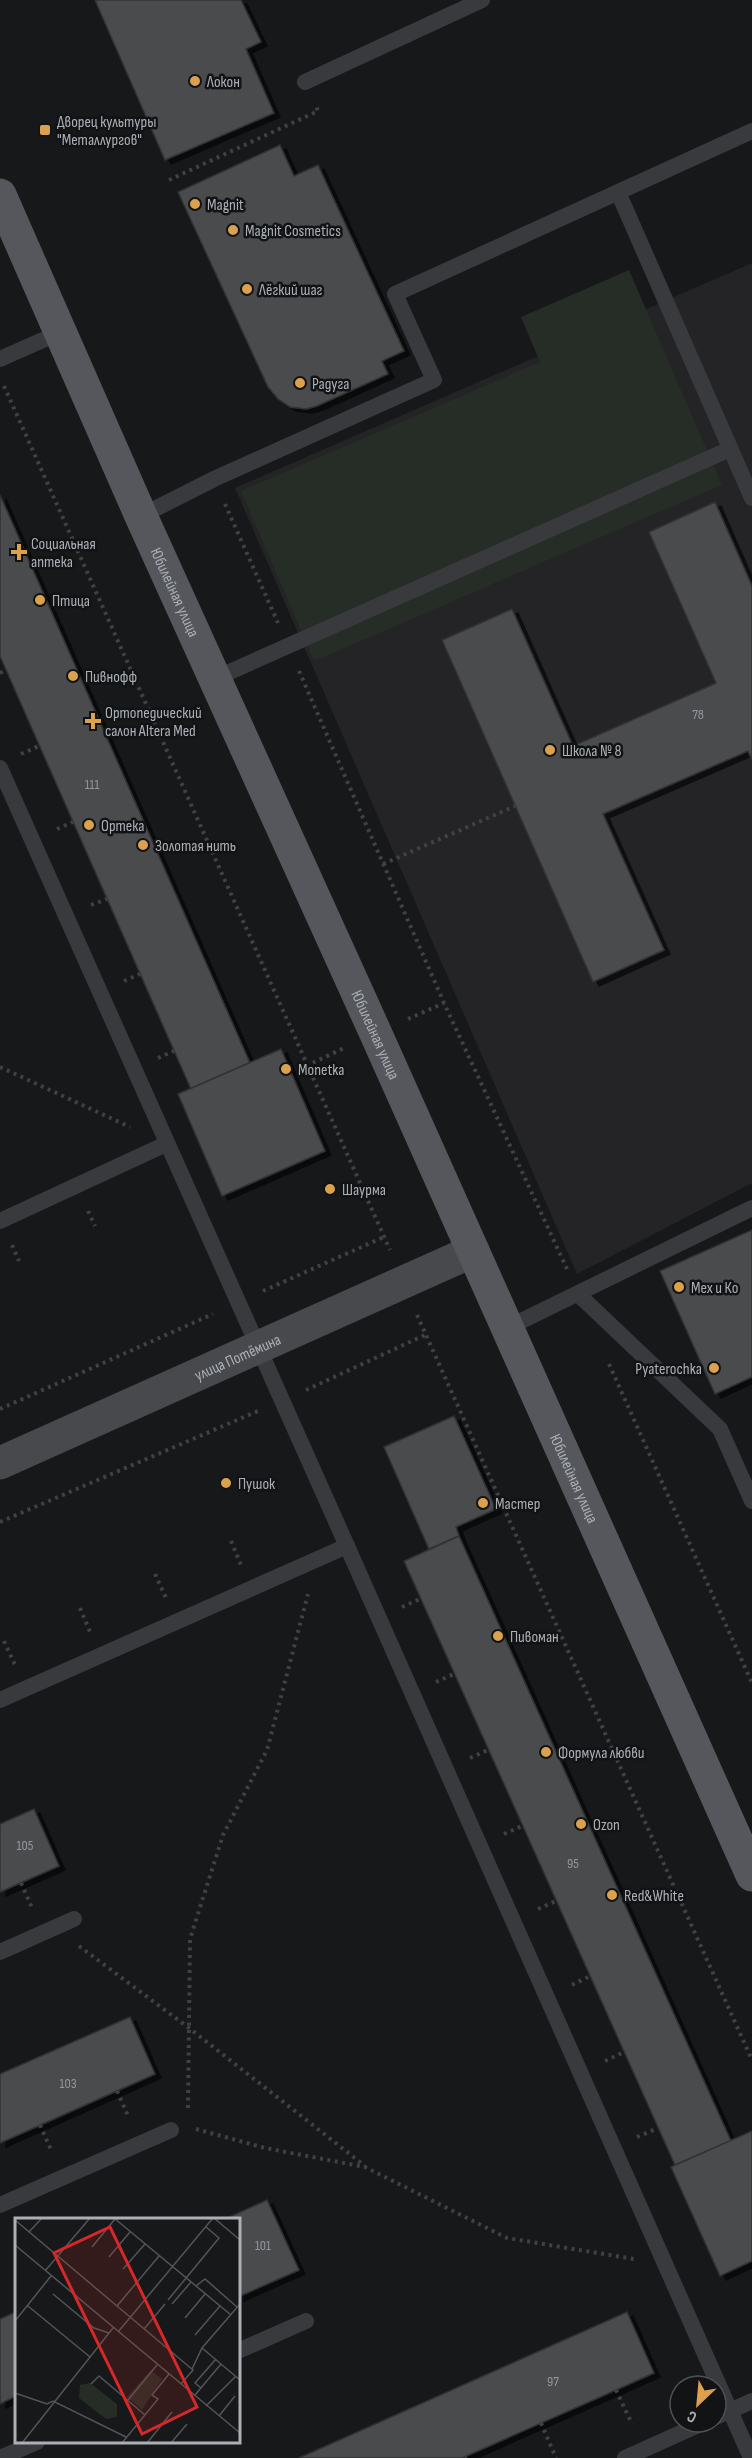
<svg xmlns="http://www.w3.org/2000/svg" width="752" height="2458" viewBox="0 0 752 2458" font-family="'Sofia Sans Condensed',sans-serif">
<defs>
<filter id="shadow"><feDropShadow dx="6" dy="4" stdDeviation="0" flood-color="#0009"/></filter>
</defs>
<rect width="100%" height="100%" fill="#171819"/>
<!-- built -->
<polygon fill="#242426" points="752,263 752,1183 577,1274 235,488"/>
<!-- green -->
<polygon fill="#262d26" points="629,270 722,485 314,661 241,491 540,362 521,317"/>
<!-- building -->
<g fill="#4a4b4e" stroke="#323235" stroke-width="1.5" filter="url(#shadow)">
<polygon points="95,0 241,0 261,42 246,49 274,113 165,160"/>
<polygon points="280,145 294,176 318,165 404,351 382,361 388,374 317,406 306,409 290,407 278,399 268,387 178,192"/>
<polygon points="0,495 250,1063 191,1089 0,656"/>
<polygon points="715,502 752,586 752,760 748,751 603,814 664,950 593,982 442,640 512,609 573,746 716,683 649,532"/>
<polygon points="281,1049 325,1151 222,1196 178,1094"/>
<polygon points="752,1230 752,1377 715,1394 660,1271"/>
<polygon points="454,1416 496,1509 456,1527 459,1536 429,1549 384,1447"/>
<polygon points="459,1536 731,2141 675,2165 404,1561"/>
<polygon points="34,1809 59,1866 0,1892 0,1824"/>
<polygon points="130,2017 155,2074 0,2143 0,2074"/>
<polygon points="752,2131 752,2261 720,2276 671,2167"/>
<polygon points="267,2200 299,2270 238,2297 238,2220 223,2220"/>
<polygon points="16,2312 16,2396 0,2404 0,2319"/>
<polygon points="627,2312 654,2373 616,2390 462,2458 299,2458"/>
</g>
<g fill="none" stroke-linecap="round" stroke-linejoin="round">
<!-- path -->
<g stroke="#3f4144" stroke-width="4" stroke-dasharray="3 4.5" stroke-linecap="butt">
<polyline points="169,180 318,111 316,106"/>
<polyline points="4,386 390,1250"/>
<polyline points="225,504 278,623"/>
<polyline points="299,671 444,1003 567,1269"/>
<polyline points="0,673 6,670"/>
<polyline points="21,754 39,746"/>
<polyline points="57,829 73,822"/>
<polyline points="383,864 515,806"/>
<polyline points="91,905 107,899"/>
<polyline points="124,981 140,974"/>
<polyline points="408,1019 444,1003"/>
<polyline points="158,1058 174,1051"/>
<polyline points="306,1066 344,1048"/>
<polyline points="0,1067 130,1127"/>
<polyline points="88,1211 95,1226"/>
<polyline points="12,1245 19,1261"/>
<polyline points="263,1291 384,1237"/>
<polyline points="417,1315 752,2060"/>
<polyline points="609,1364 752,1683"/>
<polyline points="306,1390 425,1335"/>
<polyline points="0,1409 213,1314"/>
<polyline points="0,1522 258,1411"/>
<polyline points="231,1541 241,1565"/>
<polyline points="155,1574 166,1598"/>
<polyline points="402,1607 420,1599"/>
<polyline points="80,1608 90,1632"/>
<polyline points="4,1641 15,1665"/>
<polyline points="436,1682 454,1674"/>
<polyline points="470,1758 488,1750"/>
<polyline points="504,1834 522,1826"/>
<polyline points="21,1883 33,1910"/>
<polyline points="538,1909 556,1901"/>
<polyline points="79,1946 189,2028 365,2166"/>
<polyline points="572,1985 590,1976"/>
<polyline points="605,2061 624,2052"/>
<polyline points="117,2091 129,2118"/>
<polyline points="188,2108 190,1939 223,1835 267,1750 308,1594"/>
<polyline points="40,2125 52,2152"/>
<polyline points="196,2129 265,2148 365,2167 507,2238 634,2259"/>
<polyline points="637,2137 658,2128"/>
<polyline points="616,2390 632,2424"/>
<polyline points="541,2423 556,2458"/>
<polyline points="465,2457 466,2458"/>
</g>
<!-- lane -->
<g stroke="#393a3e" stroke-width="16">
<polyline points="305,82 482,0"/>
<polyline points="618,192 752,498"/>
<polyline points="0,359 61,332"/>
<polyline points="141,516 214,479 434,380 395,294 752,131"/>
<polyline points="216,678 730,449"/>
<polyline points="0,768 347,1546 0,1700"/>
<polyline points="0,1221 166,1144"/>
<polyline points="578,1294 720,1429 752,1501"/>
<polyline points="507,1328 752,1208"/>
<polyline points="347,1546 751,2458"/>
<polyline points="0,1952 74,1919"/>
<polyline points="0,2205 171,2130"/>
<polyline points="238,2351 306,2321"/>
<polyline points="716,2417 752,2401"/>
<polyline points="0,2458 37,2442"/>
<polyline points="625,2458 705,2422"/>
</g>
<!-- secondary -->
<path stroke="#47494d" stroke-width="33" id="s1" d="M0 1463 473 1251"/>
<!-- primary -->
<path stroke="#55575c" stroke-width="33" id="s2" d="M0 195 141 516 376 1034 752 1875"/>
</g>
<!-- markers -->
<g fill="#dba14e" stroke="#121314" stroke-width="2">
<circle cx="195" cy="81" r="6"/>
<rect x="39" y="124" width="12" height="12" rx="3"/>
<circle cx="195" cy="204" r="6"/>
<circle cx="233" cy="230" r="6"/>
<circle cx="247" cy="289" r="6"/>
<circle cx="300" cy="383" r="6"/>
<path d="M16 543h6v6h6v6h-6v6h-6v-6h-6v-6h6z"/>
<circle cx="40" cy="600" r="6"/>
<circle cx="73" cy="676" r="6"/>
<path d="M90 712h6v6h6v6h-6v6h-6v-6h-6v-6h6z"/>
<circle cx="550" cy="750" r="6"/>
<circle cx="89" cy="825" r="6"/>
<circle cx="143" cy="845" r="6"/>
<circle cx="286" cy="1069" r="6"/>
<circle cx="330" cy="1189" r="6"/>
<circle cx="679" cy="1287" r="6"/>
<circle cx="714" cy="1368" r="6"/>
<circle cx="226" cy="1483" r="6"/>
<circle cx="483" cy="1503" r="6"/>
<circle cx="498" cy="1636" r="6"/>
<circle cx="546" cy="1752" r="6"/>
<circle cx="581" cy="1824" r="6"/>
<circle cx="612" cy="1895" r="6"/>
</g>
<g text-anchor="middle" stroke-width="5" stroke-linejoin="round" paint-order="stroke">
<!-- number labels -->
<g font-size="14" fill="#93979d">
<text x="698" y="719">78</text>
<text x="92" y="789">111</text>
<text x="25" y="1850">105</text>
<text x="573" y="1868">95</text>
<text x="68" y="2088">103</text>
<text x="263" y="2250">101</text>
<text x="553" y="2386">97</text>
</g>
<!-- poi labels -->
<g font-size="16" fill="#abb0b7" stroke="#121314" text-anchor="start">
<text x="207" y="87">Локон</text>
<text x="57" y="127">Дворец культуры<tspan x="57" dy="18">"Металлургов"</tspan></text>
<text x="207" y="210">Magnit</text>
<text x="245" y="236">Magnit Cosmetics</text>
<text x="259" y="295">Лёгкий шаг</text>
<text x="312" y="389">Радуга</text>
<text x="31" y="549">Социальная<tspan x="31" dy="18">аптека</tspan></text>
<text x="52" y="606">Птица</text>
<text x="85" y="682">Пивнофф</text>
<text x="105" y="718">Ортопедический<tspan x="105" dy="18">салон Altera Med</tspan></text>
<text x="562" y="756">Школа № 8</text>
<text x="101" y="831">Ортека</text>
<text x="155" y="851">Золотая нить</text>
<text x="298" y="1075">Monetka</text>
<text x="342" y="1195">Шаурма</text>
<text x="691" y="1293">Мех и Ко</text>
<text x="702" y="1374" text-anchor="end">Pyaterochka</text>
<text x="238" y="1489">Пушок</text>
<text x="495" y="1509">Мастер</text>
<text x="510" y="1642">Пивоман</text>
<text x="558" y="1758">Формула любви</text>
<text x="593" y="1830">Ozon</text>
<text x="624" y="1901">Red&amp;White</text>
</g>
<!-- street labels -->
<g font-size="16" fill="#abb0b7" stroke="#121314">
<text dy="6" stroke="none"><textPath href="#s2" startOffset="434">Юбилейная улица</textPath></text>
<text dy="6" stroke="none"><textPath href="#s2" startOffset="920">Юбилейная улица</textPath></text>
<text dy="6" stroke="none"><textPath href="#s1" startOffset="260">улица Потёмина</textPath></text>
<text dy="6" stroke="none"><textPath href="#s2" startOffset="1406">Юбилейная улица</textPath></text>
</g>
</g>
<!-- overview -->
<g transform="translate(15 2218)">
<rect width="225" height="225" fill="#171819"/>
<path d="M136 152 147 161 127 192 112 179ZM75 165 102 186V199L91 201 64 180 65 167Z" fill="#262d26"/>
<path fill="none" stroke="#525558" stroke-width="1.5" d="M99 0 216 97M199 0 225 22M0 2 102 88M14 14 27 0M0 27 225 215M77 29 100 1M144 38 102 88 178 152 166 166M94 39 115 14M108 51 130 26M30 53 75 0M181 68 190 61 222 89M38 76 79 110 94 115M153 82 204 20 191 9M157 86 176 64M13 88 75 139M170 100 190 76M0 103 36 58M129 111 150 86M103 114 198 0M180 117 205 88M187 130 225 162M177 151 187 130 225 86M76 166 84 158 130 197M186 170 180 165 201 141M0 175 32 186 38 183 111 219M180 177 206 146M113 182 142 147M191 188 221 158M204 198 220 178M7 225 98 110M107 225 143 181 137 177 154 156M132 225 157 194M156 225 172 206"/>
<path fill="#d62828" fill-opacity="0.15" stroke="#d62828" stroke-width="3" d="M95 9 182 189 127 216 39 35Z"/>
<rect width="225" height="225" fill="none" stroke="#abb0b7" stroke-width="3"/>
</g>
<!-- north arrow -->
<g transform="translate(698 2404) rotate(206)"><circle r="28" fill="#121314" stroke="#4f5255" stroke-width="1.5"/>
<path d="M0-4.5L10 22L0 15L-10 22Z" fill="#dba14e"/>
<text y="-9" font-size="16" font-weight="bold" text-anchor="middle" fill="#abb0b7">С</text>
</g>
</svg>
